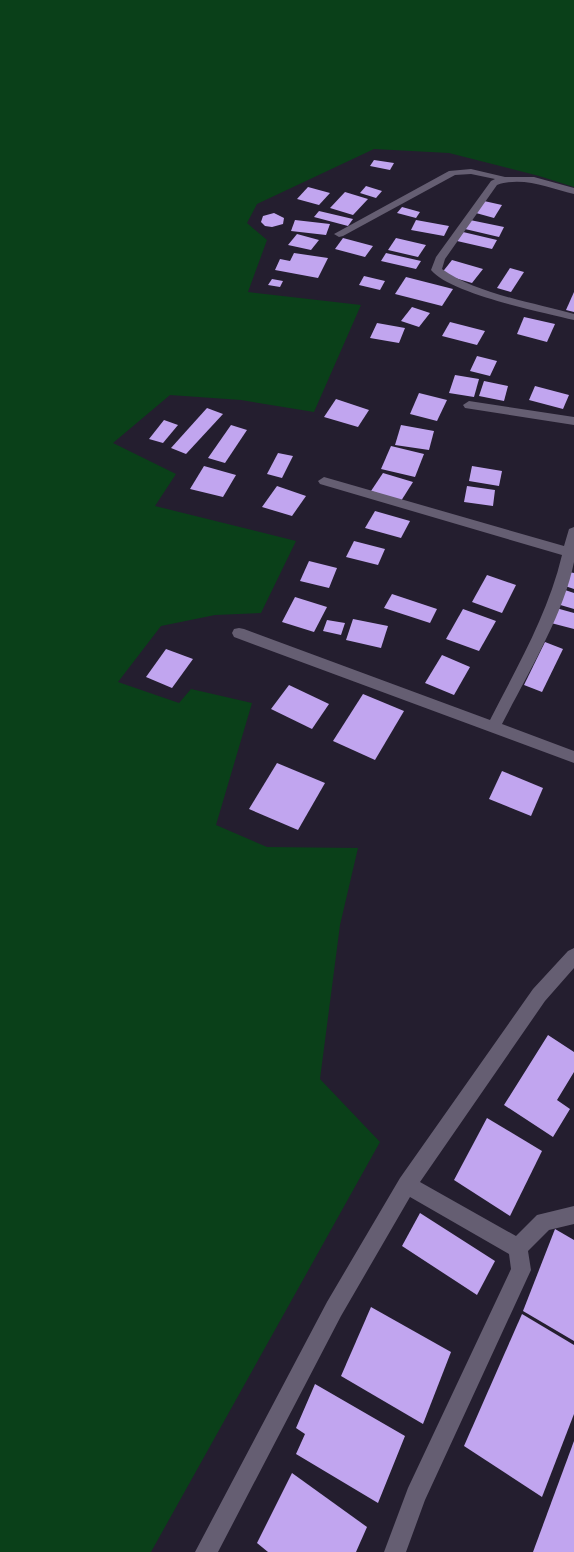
<svg xmlns="http://www.w3.org/2000/svg" width="574" height="1552" viewBox="0 0 574 1552" font-family="Raleway,sans-serif">
<rect width="100%" height="100%" fill="#241e2f"/>
<!-- green -->
<polygon fill="#0a4019" points="0,0 574,0 574,187 539,176 449,153 374,149 257,204 247,223 267,240 248,292 361,305 314,412 241,400 170,395 113,443 176,474 155,506 296,541 261,613 215,615 161,626 118,682 179,703 191,689 252,703 216,825 267,847 358,848 340,925 320,1079 380,1142 151,1552 0,1552"/>
<!-- building -->
<g fill="#c1a5ef">
<polygon points="374,160 394,163 390,170 370,166"/>
<polygon points="366,186 382,191 376,198 360,193"/>
<polygon points="308,187 330,193 319,205 297,199"/>
<polygon points="345,192 368,199 353,215 330,208"/>
<polygon points="484,201 502,205 494,218 476,213"/>
<polygon points="402,207 420,212 416,218 397,213"/>
<polygon points="319,211 353,219 348,226 314,217"/>
<polygon points="274,213 284,218 283,224 272,227 265,226 261,222 263,216"/>
<polygon points="295,220 330,224 326,235 291,231"/>
<polygon points="416,220 449,226 444,236 411,230"/>
<polygon points="470,220 504,227 499,237 465,229"/>
<polygon points="463,232 497,240 492,249 457,241"/>
<polygon points="297,234 319,240 311,250 288,245"/>
<polygon points="343,238 373,246 365,257 335,249"/>
<polygon points="396,238 426,245 418,257 388,250"/>
<polygon points="294,253 328,258 318,278 275,270 280,259 290,261"/>
<polygon points="386,253 421,261 416,269 381,261"/>
<polygon points="452,260 483,269 472,283 441,274"/>
<polygon points="510,268 524,272 511,292 497,288"/>
<polygon points="364,276 385,281 380,290 359,285"/>
<polygon points="406,277 453,289 442,306 395,294"/>
<polygon points="272,279 283,281 280,287 268,285"/>
<polygon points="574,292 574,312 566,310"/>
<polygon points="412,307 430,313 419,327 401,321"/>
<polygon points="524,317 555,324 547,342 517,334"/>
<polygon points="450,322 485,331 477,345 442,336"/>
<polygon points="377,323 405,328 399,343 370,338"/>
<polygon points="477,356 497,361 490,376 470,371"/>
<polygon points="455,375 479,379 474,397 449,393"/>
<polygon points="484,381 508,386 504,401 479,396"/>
<polygon points="535,386 569,395 563,409 529,400"/>
<polygon points="419,393 447,400 437,421 410,414"/>
<polygon points="336,399 369,410 358,427 324,417"/>
<polygon points="207,408 223,414 186,454 171,448"/>
<polygon points="164,420 178,425 163,443 149,439"/>
<polygon points="231,425 247,430 225,463 208,458"/>
<polygon points="401,425 434,431 429,450 395,445"/>
<polygon points="391,446 424,454 415,477 381,469"/>
<polygon points="278,453 293,456 282,478 267,474"/>
<polygon points="204,466 236,475 223,497 190,489"/>
<polygon points="472,466 502,471 499,486 469,481"/>
<polygon points="383,473 413,482 401,501 371,491"/>
<polygon points="277,486 306,496 292,516 262,507"/>
<polygon points="467,486 495,490 493,506 464,502"/>
<polygon points="375,511 410,521 401,538 365,528"/>
<polygon points="354,541 385,549 378,565 346,557"/>
<polygon points="309,561 337,568 329,588 300,581"/>
<polygon points="569,572 574,573 574,589 565,586"/>
<polygon points="487,575 516,585 502,613 472,602"/>
<polygon points="562,589 574,593 574,609 557,604"/>
<polygon points="392,594 437,609 430,623 384,608"/>
<polygon points="295,597 327,607 314,632 282,622"/>
<polygon points="556,608 574,613 574,629 551,623"/>
<polygon points="463,609 496,621 479,651 446,639"/>
<polygon points="353,619 388,626 381,648 346,640"/>
<polygon points="327,620 345,623 341,635 323,631"/>
<polygon points="545,642 563,649 542,692 524,685"/>
<polygon points="166,649 193,659 172,688 146,677"/>
<polygon points="442,655 470,667 454,695 425,683"/>
<polygon points="289,685 329,704 312,729 271,709"/>
<polygon points="363,694 404,711 375,760 333,741"/>
<polygon points="277,763 325,783 298,830 249,809"/>
<polygon points="502,771 543,788 531,816 489,799"/>
<polygon points="548,1035 574,1052 574,1072 557,1100 570,1109 553,1137 504,1105"/>
<polygon points="487,1118 542,1151 510,1216 454,1180"/>
<polygon points="420,1213 495,1261 477,1295 402,1246"/>
<polygon points="555,1229 574,1240 574,1341 523,1311"/>
<polygon points="371,1307 451,1352 423,1424 341,1376"/>
<polygon points="522,1314 574,1345 574,1414 542,1497 464,1446"/>
<polygon points="315,1384 405,1436 378,1503 296,1454 305,1434 296,1428"/>
<polygon points="574,1441 574,1552 533,1552"/>
<polygon points="292,1473 367,1527 356,1552 268,1552 257,1543"/>
</g>
<g fill="none" stroke-linecap="round" stroke-linejoin="round">
<!-- minor -->
<g fill="#655e72" fill-rule="evenodd">
<path d="M471 169 505 177H534L574 188V194C549 188 523 176 497 185L445 259 442 269C474 293 535 303 574 314V320C541 312 451 294 431 270L436 257 491 181 495 179 471 174 455 175 343 236 339 237 334 234 449 171Z"/>
<polygon points="469,401 574,417 574,425 465,408 463,405"/>
<path d="M324 477 564 546 569 529 574 527C574 538 574 551 574 562 564 614 526 677 502 724L574 751V763L234 637 232 633 234 629 239 628 244 629 490 720C517 667 548 614 562 555L320 484 318 481Z"/>
<polygon points="574,948 574,968 545,1001 420,1182 516,1236 537,1215 574,1206 574,1224 549,1230 528,1251 531,1270 425,1500 406,1552 384,1552 408,1488 511,1269 509,1254 410,1197 341,1316 218,1552 195,1552 327,1302 400,1178 533,989 568,951"/>
</g>
</g>
</svg>
